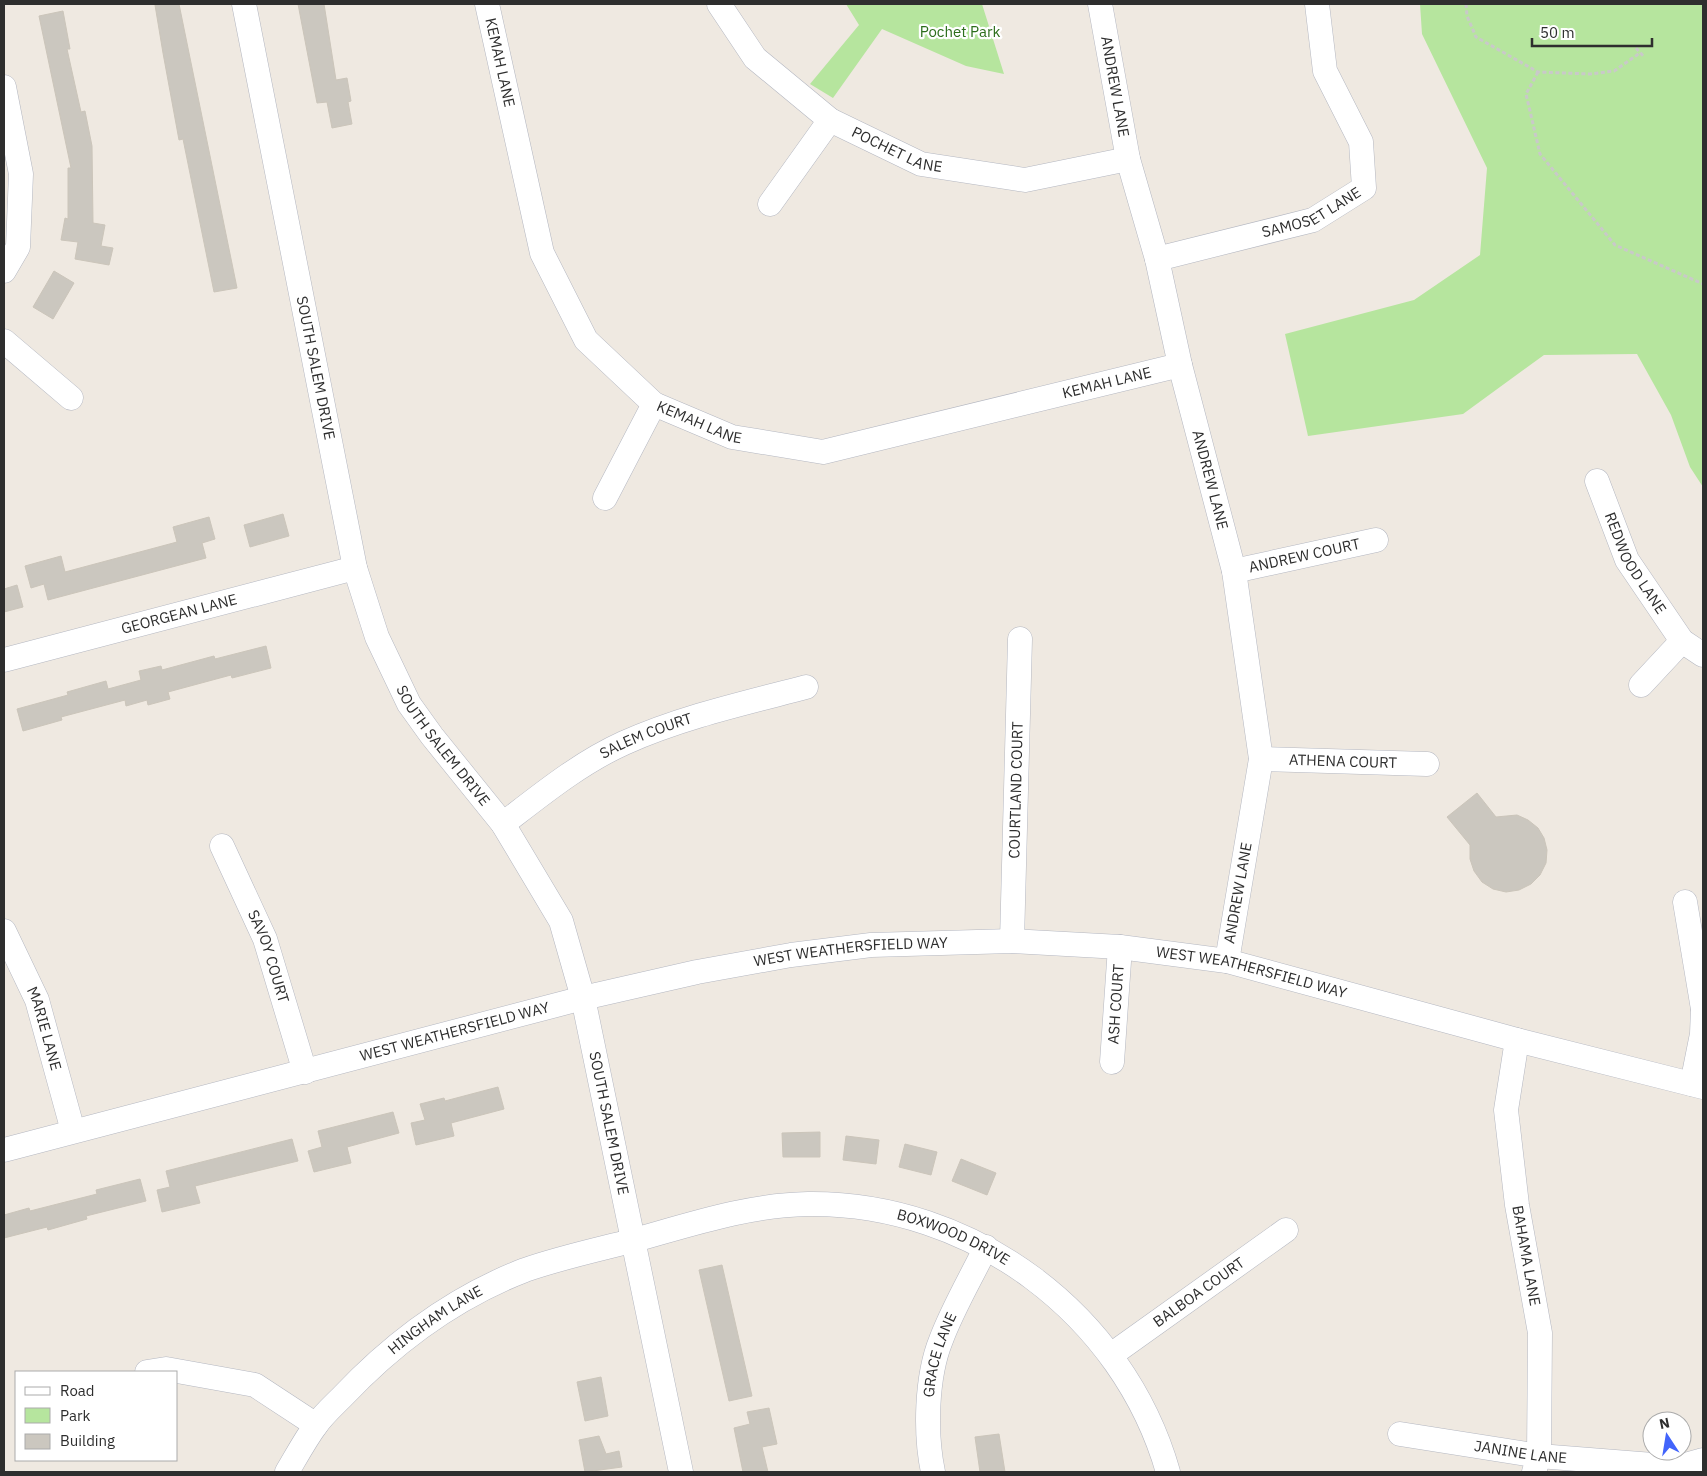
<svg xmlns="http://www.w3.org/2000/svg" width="1707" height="1476" viewBox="0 0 1707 1476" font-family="'IBM Plex Sans',sans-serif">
<rect width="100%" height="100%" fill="#efe9e1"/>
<!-- green -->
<g fill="#b6e59e">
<polygon points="846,4 982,4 1004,74 966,66 882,29 833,98 810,84 859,25"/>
<polygon points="1420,4 1703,4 1703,487 1690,467 1671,415 1637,354 1544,355 1463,414 1308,436 1285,334 1414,300 1480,255 1487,168 1422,34"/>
</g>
<!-- building -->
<g fill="#cbc7bf" stroke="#cbc5ba">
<polygon points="163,4 179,4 237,288 214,292 183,139 179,140 163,53 155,5"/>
<polygon points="298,4 324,4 336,80 347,78 351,101 348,102 352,124 332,128 327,102 317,103"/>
<polygon points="63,11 70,49 67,49 81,112 85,111 92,146 93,223 105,225 101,246 113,248 109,265 75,259 78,242 61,240 65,218 68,219 68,168 71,168 39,16"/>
<polygon points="54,271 74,283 53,319 33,307"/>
<polygon points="283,514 289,536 250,547 244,525"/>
<polygon points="209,517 215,539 202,543 206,558 48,600 44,584 31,588 25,566 61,556 65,572 177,542 173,527"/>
<polygon points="17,585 23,607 4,612 4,589"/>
<polygon points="266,646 271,668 232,678 231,675 168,692 170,699 148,705 147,700 126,706 125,700 61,717 62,720 23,731 17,709 68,695 67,692 106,681 108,689 141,680 139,671 161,666 162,670 214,656 215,659"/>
<polygon points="1477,793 1496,817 1517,815 1528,820 1538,828 1544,838 1547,850 1546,863 1540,875 1531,884 1519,890 1506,892 1493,889 1482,882 1474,871 1470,859 1470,845 1447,817"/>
<polygon points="498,1087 504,1109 451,1123 454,1136 416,1145 411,1123 425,1120 420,1104 444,1098 445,1101"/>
<polygon points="393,1112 399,1133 347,1147 351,1163 314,1172 308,1151 322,1147 318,1131"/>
<polygon points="820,1132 820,1157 783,1157 782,1133"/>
<polygon points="846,1136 879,1140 876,1164 843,1160"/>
<polygon points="292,1139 298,1161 195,1186 200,1203 162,1212 157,1190 170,1187 166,1171"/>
<polygon points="905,1144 937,1152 931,1175 899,1167"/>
<polygon points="961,1159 996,1173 987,1195 952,1181"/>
<polygon points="140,1179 146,1201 86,1216 87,1219 48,1230 47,1227 4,1238 4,1215 29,1208 30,1211 97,1194 96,1190"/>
<polygon points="722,1265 752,1396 729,1401 699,1270"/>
<polygon points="601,1377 608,1416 585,1421 577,1382"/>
<polygon points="769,1408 777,1444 762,1447 768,1472 743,1472 734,1428 750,1424 747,1412"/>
<polygon points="999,1434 1005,1472 980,1472 975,1437"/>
<polygon points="599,1436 606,1454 619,1451 622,1467 585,1472 579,1440"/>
</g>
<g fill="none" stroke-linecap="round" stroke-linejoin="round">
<defs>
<g id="minor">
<path id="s1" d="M244 4 355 568 377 637 409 704 432 736 503 824 561 921 583 998 681 1472"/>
<path id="s2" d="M487 4 542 253 586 340 654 404 732 437 823 452 1180 365"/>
<path id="s3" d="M719 4 755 58 830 120 921 164 1025 180 1128 159"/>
<path id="s4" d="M1100 4 1128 159 1157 259 1180 365 1234 571 1261 759 1227 961"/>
<polyline points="4,87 21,174 18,247 4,271"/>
<polyline points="770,204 830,120"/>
<path id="s5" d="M1157 259 1313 220 1364 188 1361 142 1325 71 1317 4"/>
<polyline points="4,341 71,398"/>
<path id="s6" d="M1597 481 1627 560 1682 641 1703 655"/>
<polyline points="605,498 654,404"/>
<path id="s7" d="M1234 571 1376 540"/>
<path id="s8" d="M4 660 355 568"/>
<polyline points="1641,685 1682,641"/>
<path id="s9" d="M1261 759 1427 764"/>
<path id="s10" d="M503 824C542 794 580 763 624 743 682 717 745 703 806 687"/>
<path id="s11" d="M222 846 265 939 305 1072"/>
<polyline points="1685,902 1703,1009"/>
<path id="s12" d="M4 931 37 1000 73 1131"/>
<path id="s13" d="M1012 941 1020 639"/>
<path id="s14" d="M1517 1040 1506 1110 1517 1205 1540 1333 1539 1456 1534 1472"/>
<path id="s15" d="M1112 1062 1120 947"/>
<polyline points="1692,1084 1702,1034 1703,1009"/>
<path id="s16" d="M4 1150 583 998 697 972 791 955 871 945 1012 941 1120 947 1227 961 1517 1040 1703 1087"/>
<path id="s17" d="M1111 1355 1286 1230"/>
<polyline points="147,1372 166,1369 255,1385 316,1425"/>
<path id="s18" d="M1400 1434 1539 1456 1678 1467 1703 1460"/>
<path id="s19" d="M287 1472C296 1457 305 1440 316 1425 323 1415 333 1406 342 1397 393 1343 455 1297 525 1270 559 1258 596 1250 631 1241 689 1225 747 1205 808 1204 972 1202 1123 1314 1168 1472"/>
<path id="s20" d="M933 1472C925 1434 926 1377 941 1340 953 1308 971 1278 986 1247"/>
</g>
</defs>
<!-- minor casing -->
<use href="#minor" stroke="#b4b7c1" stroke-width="25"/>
<!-- path -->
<g stroke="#c9c9c9" stroke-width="3" stroke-dasharray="4 2.5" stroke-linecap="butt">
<polyline points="1466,4 1467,16 1476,37 1538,72 1590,74 1614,71 1640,53"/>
<polyline points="1636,48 1644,57"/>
<polyline points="1538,72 1526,94 1540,154 1615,245 1703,284"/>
</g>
<!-- minor -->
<use href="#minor" stroke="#fff" stroke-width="24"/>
</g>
<g text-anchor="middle" stroke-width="4.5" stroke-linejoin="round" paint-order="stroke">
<!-- park labels -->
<g font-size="15" fill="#2c6e1b" stroke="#fff">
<text x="960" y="37">Pochet Park</text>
</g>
<!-- street labels -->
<g font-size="15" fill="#2e2e2e" stroke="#fff">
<text dy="5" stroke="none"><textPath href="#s2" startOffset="60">KEMAH LANE</textPath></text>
<text dy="5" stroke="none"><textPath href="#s4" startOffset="84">ANDREW LANE</textPath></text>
<text dy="5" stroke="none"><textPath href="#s3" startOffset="236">POCHET LANE</textPath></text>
<text dy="5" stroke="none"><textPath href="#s5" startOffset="162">SAMOSET LANE</textPath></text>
<text dy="5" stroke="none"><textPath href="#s1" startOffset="371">SOUTH SALEM DRIVE</textPath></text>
<text dy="5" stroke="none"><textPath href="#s2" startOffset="915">KEMAH LANE</textPath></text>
<text dy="5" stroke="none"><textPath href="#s2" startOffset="495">KEMAH LANE</textPath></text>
<text dy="5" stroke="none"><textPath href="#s4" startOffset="489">ANDREW LANE</textPath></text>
<text dy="5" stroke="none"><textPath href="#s7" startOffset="72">ANDREW COURT</textPath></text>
<text dy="5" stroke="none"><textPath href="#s6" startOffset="91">REDWOOD LANE</textPath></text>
<text dy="5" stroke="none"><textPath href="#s8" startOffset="181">GEORGEAN LANE</textPath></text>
<text dy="5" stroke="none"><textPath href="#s10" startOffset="169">SALEM COURT</textPath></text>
<text dy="5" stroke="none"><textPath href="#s1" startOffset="775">SOUTH SALEM DRIVE</textPath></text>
<text dy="5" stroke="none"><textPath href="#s9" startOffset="82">ATHENA COURT</textPath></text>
<text dy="5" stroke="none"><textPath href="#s13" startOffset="151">COURTLAND COURT</textPath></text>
<text transform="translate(1238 893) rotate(-80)" y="5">ANDREW LANE</text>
<text dy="5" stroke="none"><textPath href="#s16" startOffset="871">WEST WEATHERSFIELD WAY</textPath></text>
<text dy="5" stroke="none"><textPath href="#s11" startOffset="120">SAVOY COURT</textPath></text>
<text dy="5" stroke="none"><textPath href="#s16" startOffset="1275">WEST WEATHERSFIELD WAY</textPath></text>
<text dy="5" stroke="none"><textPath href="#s15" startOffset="58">ASH COURT</textPath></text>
<text dy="5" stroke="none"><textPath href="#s12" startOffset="106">MARIE LANE</textPath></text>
<text dy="5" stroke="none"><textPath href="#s16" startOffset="466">WEST WEATHERSFIELD WAY</textPath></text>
<text dy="5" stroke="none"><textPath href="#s1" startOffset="1195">SOUTH SALEM DRIVE</textPath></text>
<text dy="5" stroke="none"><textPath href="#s19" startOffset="760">BOXWOOD DRIVE</textPath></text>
<text dy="5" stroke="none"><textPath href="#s14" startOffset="218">BAHAMA LANE</textPath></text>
<text dy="5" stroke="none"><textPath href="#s17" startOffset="108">BALBOA COURT</textPath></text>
<text dy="5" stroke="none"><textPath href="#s19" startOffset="215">HINGHAM LANE</textPath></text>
<text dy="5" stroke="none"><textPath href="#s20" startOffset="119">GRACE LANE</textPath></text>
<text dy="5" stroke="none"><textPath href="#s18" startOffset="122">JANINE LANE</textPath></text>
</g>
</g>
<!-- border -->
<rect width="1707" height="1476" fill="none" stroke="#2e2e2e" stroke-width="10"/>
<!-- legend -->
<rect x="15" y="1371" width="162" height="90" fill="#ffffff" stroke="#ababab"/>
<rect x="25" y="1387" width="25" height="8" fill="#ffffff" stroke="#ababab"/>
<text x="60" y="1396" font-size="15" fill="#2e2e2e">Road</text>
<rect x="25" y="1408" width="25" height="15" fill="#b6e59e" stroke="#ababab"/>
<text x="60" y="1421" font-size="15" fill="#2e2e2e">Park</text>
<rect x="25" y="1434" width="25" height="15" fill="#cbc7bf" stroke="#ababab"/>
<text x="60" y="1446" font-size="15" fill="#2e2e2e">Building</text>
<!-- north arrow -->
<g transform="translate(1667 1436) rotate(348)"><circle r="24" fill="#ffffff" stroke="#ababab"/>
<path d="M0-4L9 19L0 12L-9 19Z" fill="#4264fb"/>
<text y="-8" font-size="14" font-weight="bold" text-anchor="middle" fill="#2e2e2e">N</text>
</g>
<!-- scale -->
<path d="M1532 38v8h120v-8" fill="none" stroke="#2e2e2e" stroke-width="2.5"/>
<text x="1540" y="38" font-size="15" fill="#2e2e2e" stroke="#ffffff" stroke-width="4" paint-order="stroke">50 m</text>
</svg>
